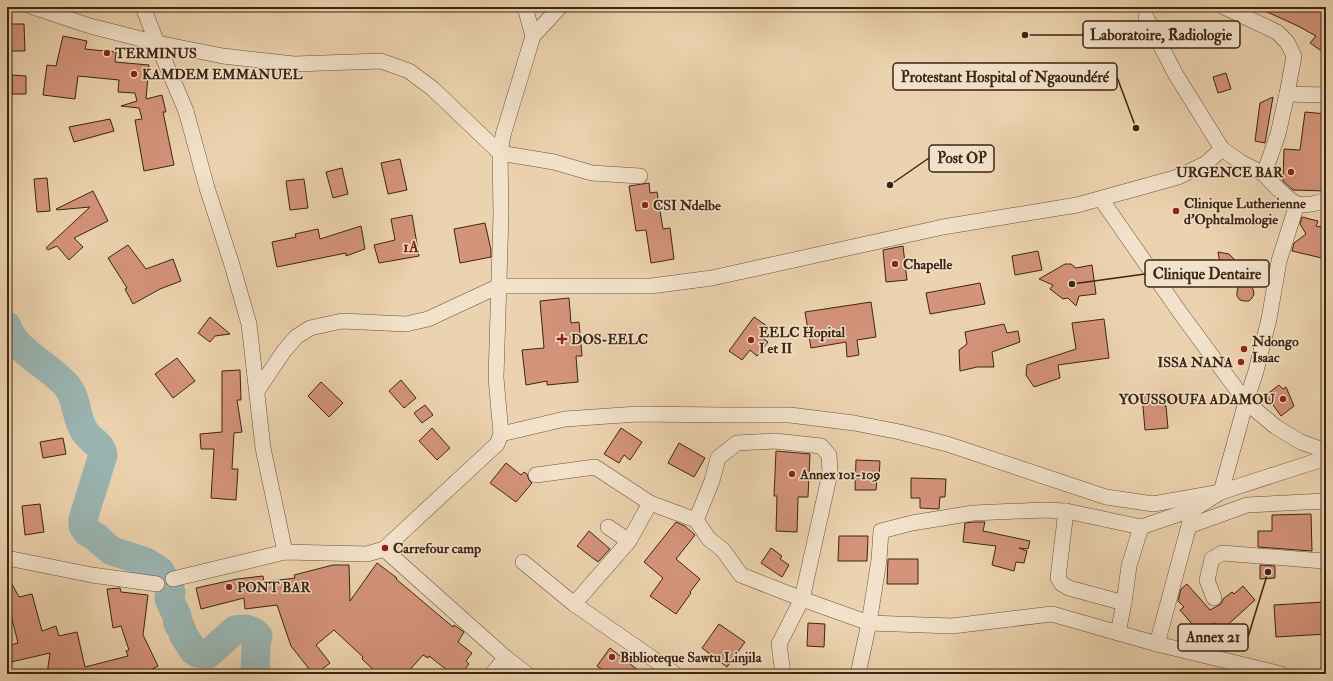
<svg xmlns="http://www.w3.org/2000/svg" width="1333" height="681" viewBox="0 0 1333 681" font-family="'IM FELL Double Pica',serif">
<rect width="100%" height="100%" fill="#ecd3af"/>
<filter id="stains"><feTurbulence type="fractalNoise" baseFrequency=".005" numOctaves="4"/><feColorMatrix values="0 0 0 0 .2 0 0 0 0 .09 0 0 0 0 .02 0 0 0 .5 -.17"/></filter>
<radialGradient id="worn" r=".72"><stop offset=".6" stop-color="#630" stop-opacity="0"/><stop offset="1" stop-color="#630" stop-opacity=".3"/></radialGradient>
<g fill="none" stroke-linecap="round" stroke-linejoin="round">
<!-- river -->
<path stroke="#9ab6b3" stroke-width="29" d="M7 326C13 349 52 368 67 386 78 399 75 418 85 432 91 441 102 444 103 455L83 519V526L87 532 96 537 101 542 112 551 146 562 160 571 171 592 169 599 177 616 178 624 181 628 184 636 193 650 197 653 208 654 235 630 246 629 254 632 258 636 256 644 255 674"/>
</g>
<!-- building -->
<g fill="#d4937b" stroke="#3c2514">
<polygon points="1256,7 1326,7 1326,54 1310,43 1316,36 1298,26"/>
<polygon points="7,24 24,24 25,51 7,51"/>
<polygon points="63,36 87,41 85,49 116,52 115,62 149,65 146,99 162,95 166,112 163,112 174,165 144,171 135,120 142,119 139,108 121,106 137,101 135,93 118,92 119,80 78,76 75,99 43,95 47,65 56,66"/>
<polygon points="1226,73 1231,89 1218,93 1213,77"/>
<polygon points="12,75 26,76 26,94 12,94"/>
<polygon points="1273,97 1265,143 1255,141 1260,103"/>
<polygon points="1305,112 1326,114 1326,191 1293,190 1283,181 1284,149 1300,150"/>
<polygon points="110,119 114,131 74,142 69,127"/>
<polygon points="400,159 407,190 388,194 381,163"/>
<polygon points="342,168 348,194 333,198 326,172"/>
<polygon points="47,178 50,211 37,212 34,179"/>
<polygon points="304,179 308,208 290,210 286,181"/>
<polygon points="649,183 650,193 657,192 663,229 670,228 674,259 651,263 646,230 636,231 629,186"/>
<polygon points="93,191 108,221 74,238 83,247 69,260 57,246 48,250 46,248 90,207 57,210 56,209"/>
<polygon points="412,215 419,256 379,263 374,245 395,240 391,219"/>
<polygon points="1302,217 1318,221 1316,226 1326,228 1326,259 1292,251 1294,243 1306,234 1300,224"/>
<polygon points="485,223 491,250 491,257 460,263 454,229"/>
<polygon points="361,226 365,249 346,256 346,253 277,267 272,242 296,237 295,234 318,229 320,239"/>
<polygon points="128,245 146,269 173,259 181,281 160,289 133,304 125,289 127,288 108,258"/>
<polygon points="903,246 907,280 886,282 883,250"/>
<polygon points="1038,251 1042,270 1015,275 1012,256"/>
<polygon points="1218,252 1229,254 1236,261 1227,266 1223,265 1220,263"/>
<polygon points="1065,264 1071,264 1076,268 1092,265 1096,294 1079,296 1076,306 1068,298 1063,299 1050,289 1053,285 1039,279"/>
<polygon points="980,283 985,304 930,314 926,293"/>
<polygon points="1244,283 1251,286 1253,289 1254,294 1252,298 1249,301 1244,301 1240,300 1237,296 1237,292 1238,288"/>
<polygon points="569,298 571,323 579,322 582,356 576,356 578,382 547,385 547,381 526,385 522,350 544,348 540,301"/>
<polygon points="871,302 876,337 857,340 859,355 847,357 846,342 811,348 805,312"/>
<polygon points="210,317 230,334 215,336 210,342 198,333"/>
<polygon points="754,317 767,326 760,336 768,342 757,356 750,350 742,360 729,351"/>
<polygon points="1104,319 1109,358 1058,365 1060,378 1034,387 1026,375 1027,365 1076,349 1072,323"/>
<polygon points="1004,324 1007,333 1018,331 1020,342 992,352 994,367 977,367 960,371 959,350 967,344 965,332"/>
<polygon points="177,358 195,381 173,398 155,374"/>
<polygon points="240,370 241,400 237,400 242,432 234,433 232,469 238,469 236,500 211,498 214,449 201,449 200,434 222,432 222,371"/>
<polygon points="401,380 416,398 404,408 389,391"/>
<polygon points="321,382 343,403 329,417 308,396"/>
<polygon points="1279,385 1283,389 1286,387 1294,406 1281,416 1266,395"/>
<polygon points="1164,393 1165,406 1166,406 1168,428 1145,430 1142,395"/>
<polygon points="425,405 433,415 422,423 414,413"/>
<polygon points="432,428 450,448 437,460 419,441"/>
<polygon points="621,428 642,442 630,460 624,455 619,463 604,454"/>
<polygon points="63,438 66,454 43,458 40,442"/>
<polygon points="679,443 705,458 694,477 668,463"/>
<polygon points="776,451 810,454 808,497 798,497 797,532 776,531 777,496 774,496"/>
<polygon points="856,460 880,461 879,478 877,479 876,490 855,490"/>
<polygon points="506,463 521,475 524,472 527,474 529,480 532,483 516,502 490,483"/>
<polygon points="911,478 946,479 945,497 940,497 939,509 920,508 920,498 911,498"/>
<polygon points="40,504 44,532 25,535 22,506"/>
<polygon points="1311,514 1312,551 1258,547 1258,531 1272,531 1272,515"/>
<polygon points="676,522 685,526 695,535 676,559 700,579 690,592 691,593 676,614 650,596 663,578 644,562"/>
<polygon points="974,522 985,522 983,531 1030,541 1028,549 1019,548 1027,551 1024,563 1016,562 1014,571 992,565 996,546 963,542 965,523"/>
<polygon points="589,531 610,549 598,562 577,546"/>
<polygon points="839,536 868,536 867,561 838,561"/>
<polygon points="771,548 782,556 780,559 789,565 782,577 761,563"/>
<polygon points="888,559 918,559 918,584 887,584"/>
<polygon points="377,563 397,578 396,579 453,627 454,625 464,632 458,642 472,653 466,661 469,664 461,674 452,674 429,656 428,658 423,655 406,674 378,674 362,659 363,657 334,630 316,645 330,663 316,674 313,674 291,646 277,605 245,609 244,598 201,609 196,588 237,579 263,576 264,582 295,578 294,575 333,565 349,565 350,601"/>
<polygon points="1260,565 1275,566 1275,578 1260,579"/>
<polygon points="7,575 19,597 32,594 42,631 56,626 59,636 77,632 85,667 128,656 126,651 129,650 121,626 113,628 107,589 120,588 121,592 148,595 143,635 158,666 143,674 47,674 50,653 11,662 7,646 18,643 7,599"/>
<polygon points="1187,584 1210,610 1221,604 1223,599 1232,592 1234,594 1243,586 1255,600 1222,630 1215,623 1205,631 1201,626 1197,630 1180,610 1184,607 1178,601 1181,589"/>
<polygon points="1324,602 1326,634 1276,637 1274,605"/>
<polygon points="808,623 825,624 824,647 807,646"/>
<polygon points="719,624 745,642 727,667 702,648"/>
<polygon points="610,648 643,674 608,674 597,666"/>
</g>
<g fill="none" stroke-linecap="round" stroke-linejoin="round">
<defs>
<g id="minor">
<polyline points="33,7 90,26 157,43 223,56 294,64 381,61 409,71 433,89 500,153 554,162 592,173 640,176"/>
<polyline points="143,7 157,43 186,111 207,188 232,265 249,324 263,448 285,552"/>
<polyline points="525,7 533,36"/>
<polyline points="1146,17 1176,75 1222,149 1242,163 1264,174 1278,134 1287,94 1294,56 1287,42 1277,32 1224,7"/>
<polyline points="1287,94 1326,95"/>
<path d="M1264 174C1270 181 1290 202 1298 204 1305 206 1319 203 1326 200"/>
<polyline points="1101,199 1181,314 1246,402 1276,427 1301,442 1326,451"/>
<polyline points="257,391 284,351 296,337 310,328 342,321 406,324 428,319 499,286 651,286 712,278 943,227 1077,205 1178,177 1205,164 1222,149"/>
<polyline points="501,434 496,378 501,214 500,153 503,135 533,36 560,7"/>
<polyline points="536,475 595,467 650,503"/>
<polyline points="1066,511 1058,578 1062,584 1069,588 1124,603"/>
<polyline points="1189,526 1247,505 1326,501"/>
<polyline points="608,527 629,541 650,503 696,520"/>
<polyline points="384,549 506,658 527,674"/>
<polyline points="7,558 92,575 157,584"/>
<polyline points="523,562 574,604 675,674"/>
<polyline points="173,579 285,552 367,554 384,549 497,444 501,434 565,419 638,414 723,415 790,415 854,423 900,432 947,444 1106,497 1153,504 1221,492 1326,458"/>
<polyline points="1214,598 1207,580 1212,559 1222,553 1323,561 1326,563"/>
<polyline points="574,604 629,541"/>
<polyline points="1118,633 1124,603 1129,566 1141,527 1194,509 1221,492 1246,402 1256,371 1269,319 1279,261 1297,204"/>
<polyline points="1157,644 1191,518"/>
<polyline points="492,674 506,658"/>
<polyline points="783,674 779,644 802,599 741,575 723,550 709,539 696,520 712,481 718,458 737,443 775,441 821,446 829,455 830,473 802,599 869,623 879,560 881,531 912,523 973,513 1043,510 1066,511 1141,527"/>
<polyline points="858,674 869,623 952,626 1052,614 1157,644 1281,674"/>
</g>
</defs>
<!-- minor casing -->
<use href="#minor" stroke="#68503b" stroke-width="16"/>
<!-- minor -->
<use href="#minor" stroke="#f3e2cb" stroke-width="15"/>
</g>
<!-- markers -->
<g fill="#8f2418" stroke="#f3e2cb" stroke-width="1.5">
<circle cx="107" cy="53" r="4"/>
<circle cx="134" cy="74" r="4"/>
<circle cx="1291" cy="172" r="4"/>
<circle cx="645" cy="205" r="4"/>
<circle cx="1176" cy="211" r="4"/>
<circle cx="895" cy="264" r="4"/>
<path d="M560 333h4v4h4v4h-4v4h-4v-4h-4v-4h4z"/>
<circle cx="751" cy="340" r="4"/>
<circle cx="1244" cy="349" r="4"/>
<circle cx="1241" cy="362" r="4"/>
<circle cx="1283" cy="399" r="4"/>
<circle cx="792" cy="474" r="4"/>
<circle cx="385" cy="548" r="4"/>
<circle cx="229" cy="587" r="4"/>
<circle cx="612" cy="657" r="4"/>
</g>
<g text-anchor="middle" stroke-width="3" stroke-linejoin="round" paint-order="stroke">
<!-- poi labels -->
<g font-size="14" font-weight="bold" fill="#3c2514" stroke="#f3e2cb" text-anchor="start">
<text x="115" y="58">TERMINUS</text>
<text x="142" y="79">KAMDEM EMMANUEL</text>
<text x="1283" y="177" text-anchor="end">URGENCE BAR</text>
<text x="1184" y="208">Clinique Lutherienne<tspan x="1184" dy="16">d'Ophtalmologie</tspan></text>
<text x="653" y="210">CSI Ndelbe</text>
<text x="903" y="269">Chapelle</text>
<text x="759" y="337">EELC Hopital<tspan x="759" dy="16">I et II</tspan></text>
<text x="571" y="344">DOS-EELC</text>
<text x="1252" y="346">Ndongo<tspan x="1252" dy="16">Isaac</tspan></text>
<text x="1233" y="367" text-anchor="end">ISSA NANA</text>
<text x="1275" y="404" text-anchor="end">YOUSSOUFA ADAMOU</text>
<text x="800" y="479">Annex 101-109</text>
<text x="393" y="553">Carrefour camp</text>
<text x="237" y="592">PONT BAR</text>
<text x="620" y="662">Biblioteque Sawtu Linjila</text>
</g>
<!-- quarter labels -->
<g font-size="16" font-weight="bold" fill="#7a1f14" stroke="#f3e2cb">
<text x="411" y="252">1A</text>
</g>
</g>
<!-- callouts -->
<path fill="none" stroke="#3c2514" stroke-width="1.5" d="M1025 35L1083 35M1136 128L1117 77M890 185L929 158M1072 284L1145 274M1268 572L1248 637"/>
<g fill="#3c2514" stroke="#f3e2cb" stroke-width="1.5">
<circle cx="1025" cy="35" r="4"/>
<circle cx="1136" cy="128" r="4"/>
<circle cx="890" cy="185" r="4"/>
<circle cx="1072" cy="284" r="4"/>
<circle cx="1268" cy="572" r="4"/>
</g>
<g fill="#f3e2cb" stroke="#3c2514" stroke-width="1.5">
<rect x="1083" y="21" width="157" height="27" rx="4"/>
<rect x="893" y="63" width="224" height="27" rx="4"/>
<rect x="929" y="145" width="65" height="27" rx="4"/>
<rect x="1145" y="260" width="124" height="27" rx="4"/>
<rect x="1178" y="624" width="70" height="27" rx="4"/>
</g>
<g font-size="15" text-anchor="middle" font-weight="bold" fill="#3c2514">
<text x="1161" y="40">Laboratoire, Radiologie</text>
<text x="1005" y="82">Protestant Hospital of Ngaoundéré</text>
<text x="962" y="163">Post OP</text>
<text x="1207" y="279">Clinique Dentaire</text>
<text x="1213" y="642">Annex 21</text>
</g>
<!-- margin -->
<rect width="1333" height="681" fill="none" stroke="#ecd3af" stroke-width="24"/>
<rect x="8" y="8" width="1317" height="665" fill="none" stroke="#3c2514" stroke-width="2"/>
<rect x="12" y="12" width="1309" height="657" fill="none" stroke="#3c2514"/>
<rect width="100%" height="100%" filter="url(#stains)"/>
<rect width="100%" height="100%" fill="url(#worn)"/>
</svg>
